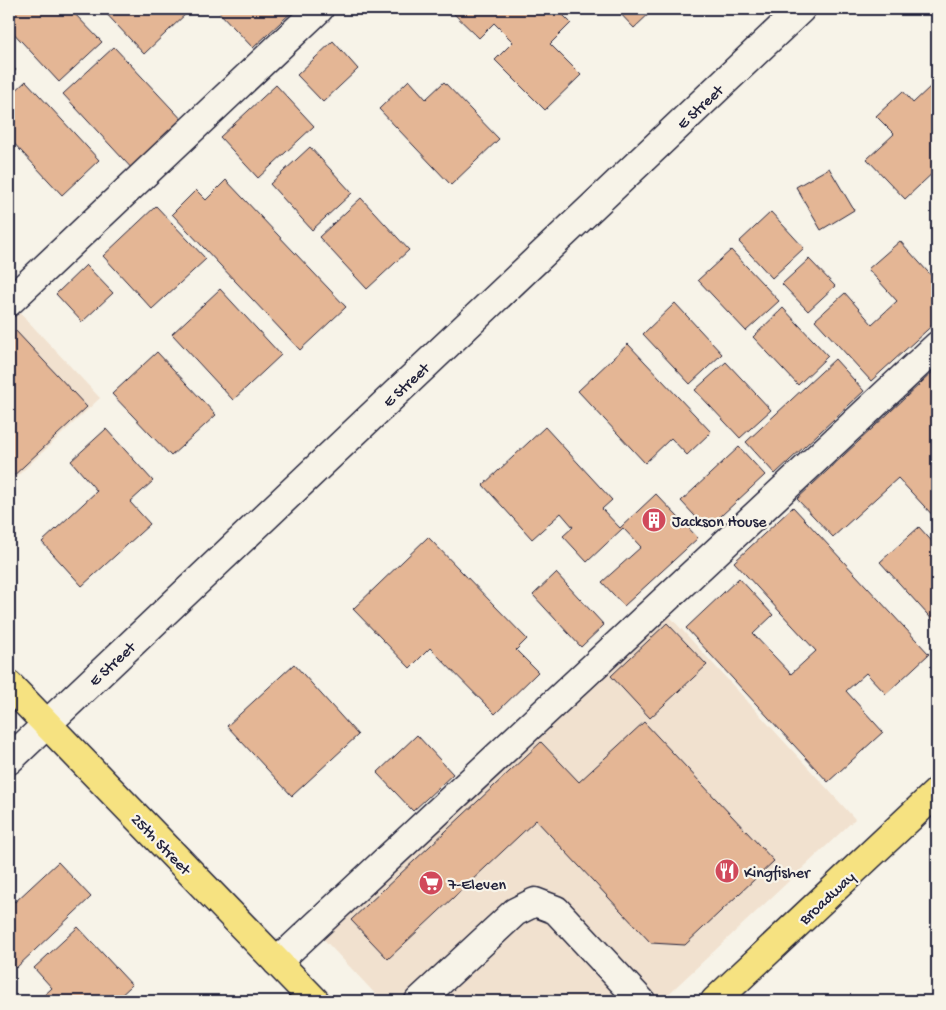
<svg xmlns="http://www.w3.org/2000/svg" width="946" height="1010" viewBox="0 0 946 1010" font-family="'Gochi Hand',sans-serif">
<rect width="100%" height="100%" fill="#f7f3e8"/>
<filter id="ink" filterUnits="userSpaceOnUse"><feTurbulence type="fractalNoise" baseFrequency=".02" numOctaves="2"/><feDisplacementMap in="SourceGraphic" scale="10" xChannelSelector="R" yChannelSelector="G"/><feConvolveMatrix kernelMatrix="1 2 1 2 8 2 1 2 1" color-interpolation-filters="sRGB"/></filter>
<g filter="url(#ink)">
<!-- built -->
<g fill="#f1e1cf">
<polygon points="9,301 100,398 9,484"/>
<polygon points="663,609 855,819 661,1001 382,1001 317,932"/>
</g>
<!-- building -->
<g fill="#e4b695" stroke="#22223b">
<polygon points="9,9 70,9 102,42 59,82 9,28"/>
<polygon points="102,9 191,9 144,54"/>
<polygon points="221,9 295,9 253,48 218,11"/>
<polygon points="449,9 557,9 571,23 550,44 581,75 545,110 495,60 513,42 494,23 479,38"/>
<polygon points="616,9 654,9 634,28"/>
<polygon points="333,41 358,69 323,102 297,75"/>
<polygon points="114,47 186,124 135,172 63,94"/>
<polygon points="9,63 16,70 9,76"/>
<polygon points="409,80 426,99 444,82 499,139 451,185 379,109"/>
<polygon points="26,81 99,160 62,195 9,138 9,97"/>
<polygon points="276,85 314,126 258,178 220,137"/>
<polygon points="931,86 937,92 937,169 905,199 867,159 894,134 876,116 903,91 913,103"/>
<polygon points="310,147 352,193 312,230 270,184"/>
<polygon points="829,168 854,210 821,230 796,187"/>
<polygon points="226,180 346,307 300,350 172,214 196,190 206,200"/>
<polygon points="361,198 409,250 367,289 319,237"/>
<polygon points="156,206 206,259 152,309 103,256"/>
<polygon points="771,212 804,248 772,278 739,242"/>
<polygon points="900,241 937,282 937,321 871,381 815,320 845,293 872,324 897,301 868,269"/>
<polygon points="731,250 779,301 746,331 698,280"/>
<polygon points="809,259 835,286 808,311 782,284"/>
<polygon points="86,265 113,293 82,322 56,294"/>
<polygon points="220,289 281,355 233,400 172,334"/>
<polygon points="675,303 722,354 690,384 643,334"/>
<polygon points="783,308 828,356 798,385 753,337"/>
<polygon points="15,330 87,407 9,480 9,418 13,414 9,409 9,336"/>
<polygon points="628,344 711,432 687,455 671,438 645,463 578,391"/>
<polygon points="157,352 216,415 171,456 112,394"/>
<polygon points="835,359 864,391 775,474 746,442"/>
<polygon points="726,362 771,410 740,438 695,390"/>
<polygon points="937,368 937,421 933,425 937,430 937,520 898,478 833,537 797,499"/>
<polygon points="545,427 612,500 602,509 620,528 656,494 698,538 624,606 602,582 641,547 623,528 587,562 563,536 573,527 561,513 532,539 483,485"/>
<polygon points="106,429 153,481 130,502 150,524 82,586 42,542 97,491 71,461"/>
<polygon points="739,447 765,475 707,529 681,501"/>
<polygon points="793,507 929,654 886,694 866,673 846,691 883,732 828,782 686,628 739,578 773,615 753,634 791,674 816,651 734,562"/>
<polygon points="919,527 937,547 937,625 880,562"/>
<polygon points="428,537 527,639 516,650 538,672 495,714 430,648 410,668 353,609"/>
<polygon points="556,573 604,625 581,647 533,595"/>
<polygon points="667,623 707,665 650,718 611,676"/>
<polygon points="294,664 358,735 292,796 227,726"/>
<polygon points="644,722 774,861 685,945 651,943 536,820 388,959 351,920 541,742 579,782"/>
<polygon points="417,735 453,774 413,811 377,773"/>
<polygon points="58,862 91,897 16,968 9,960 9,895 15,902"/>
<polygon points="78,927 132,985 115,1001 38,1001 52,988 34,968"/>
</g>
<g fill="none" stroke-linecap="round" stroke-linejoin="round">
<defs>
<g id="minor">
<polyline points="9,302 319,9"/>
<polyline points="9,760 801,9"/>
<polyline points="277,962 937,346"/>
<polyline points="419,1001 515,912 535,902 556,910 641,1001"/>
</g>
<g id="major">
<polyline points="9,685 315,1001"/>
<polyline points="715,1001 937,792"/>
</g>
</defs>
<!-- minor casing -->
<use href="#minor" stroke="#22223b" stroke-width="31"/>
<!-- major casing -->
<use href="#major" stroke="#22223b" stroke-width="31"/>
<!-- minor -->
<use href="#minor" stroke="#f7f3e8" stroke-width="28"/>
<!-- major -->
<use href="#major" stroke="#f6e281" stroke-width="28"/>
</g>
</g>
<!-- icons -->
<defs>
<symbol id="building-disc" viewBox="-11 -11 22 22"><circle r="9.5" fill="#d1495b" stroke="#f7f3e8"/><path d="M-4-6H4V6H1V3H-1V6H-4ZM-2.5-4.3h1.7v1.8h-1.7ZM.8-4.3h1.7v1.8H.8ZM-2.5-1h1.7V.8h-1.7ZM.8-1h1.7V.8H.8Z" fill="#fff"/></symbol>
<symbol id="restaurant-disc" viewBox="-11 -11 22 22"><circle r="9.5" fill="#d1495b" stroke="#f7f3e8"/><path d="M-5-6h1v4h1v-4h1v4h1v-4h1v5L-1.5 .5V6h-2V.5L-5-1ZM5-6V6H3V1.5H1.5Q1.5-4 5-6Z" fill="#fff"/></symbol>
<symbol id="supermarket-disc" viewBox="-11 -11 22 22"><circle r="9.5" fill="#d1495b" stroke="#f7f3e8"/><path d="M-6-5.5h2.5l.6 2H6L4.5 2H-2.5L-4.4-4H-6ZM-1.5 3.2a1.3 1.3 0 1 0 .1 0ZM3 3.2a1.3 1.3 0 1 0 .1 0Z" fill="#fff"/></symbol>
</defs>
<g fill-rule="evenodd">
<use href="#building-disc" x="640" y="506" width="28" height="28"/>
<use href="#restaurant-disc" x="713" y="857" width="28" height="28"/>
<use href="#supermarket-disc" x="417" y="869" width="28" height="28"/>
</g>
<g text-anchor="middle" stroke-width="4.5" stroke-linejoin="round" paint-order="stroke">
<!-- street labels -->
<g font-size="16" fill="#22223b" stroke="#f7f3e8">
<text transform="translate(699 106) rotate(-43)" y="6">E Street</text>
<text transform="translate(405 384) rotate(-43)" y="6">E Street</text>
<text transform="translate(111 663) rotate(-43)" y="6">E Street</text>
<text transform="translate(162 843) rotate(46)" y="6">25th Street</text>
<text transform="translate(826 897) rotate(-43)" y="6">Broadway</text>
</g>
<!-- poi labels -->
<g font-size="16" fill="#22223b" stroke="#f7f3e8" text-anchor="start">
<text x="672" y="526">Jackson House</text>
<text x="744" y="877">Kingfisher</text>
<text x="448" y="889">7-Eleven</text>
</g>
</g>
<!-- margin -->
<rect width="946" height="1010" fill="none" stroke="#f7f3e8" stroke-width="30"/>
<rect x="15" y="15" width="916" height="980" fill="none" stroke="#22223b" stroke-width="2" filter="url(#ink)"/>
</svg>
